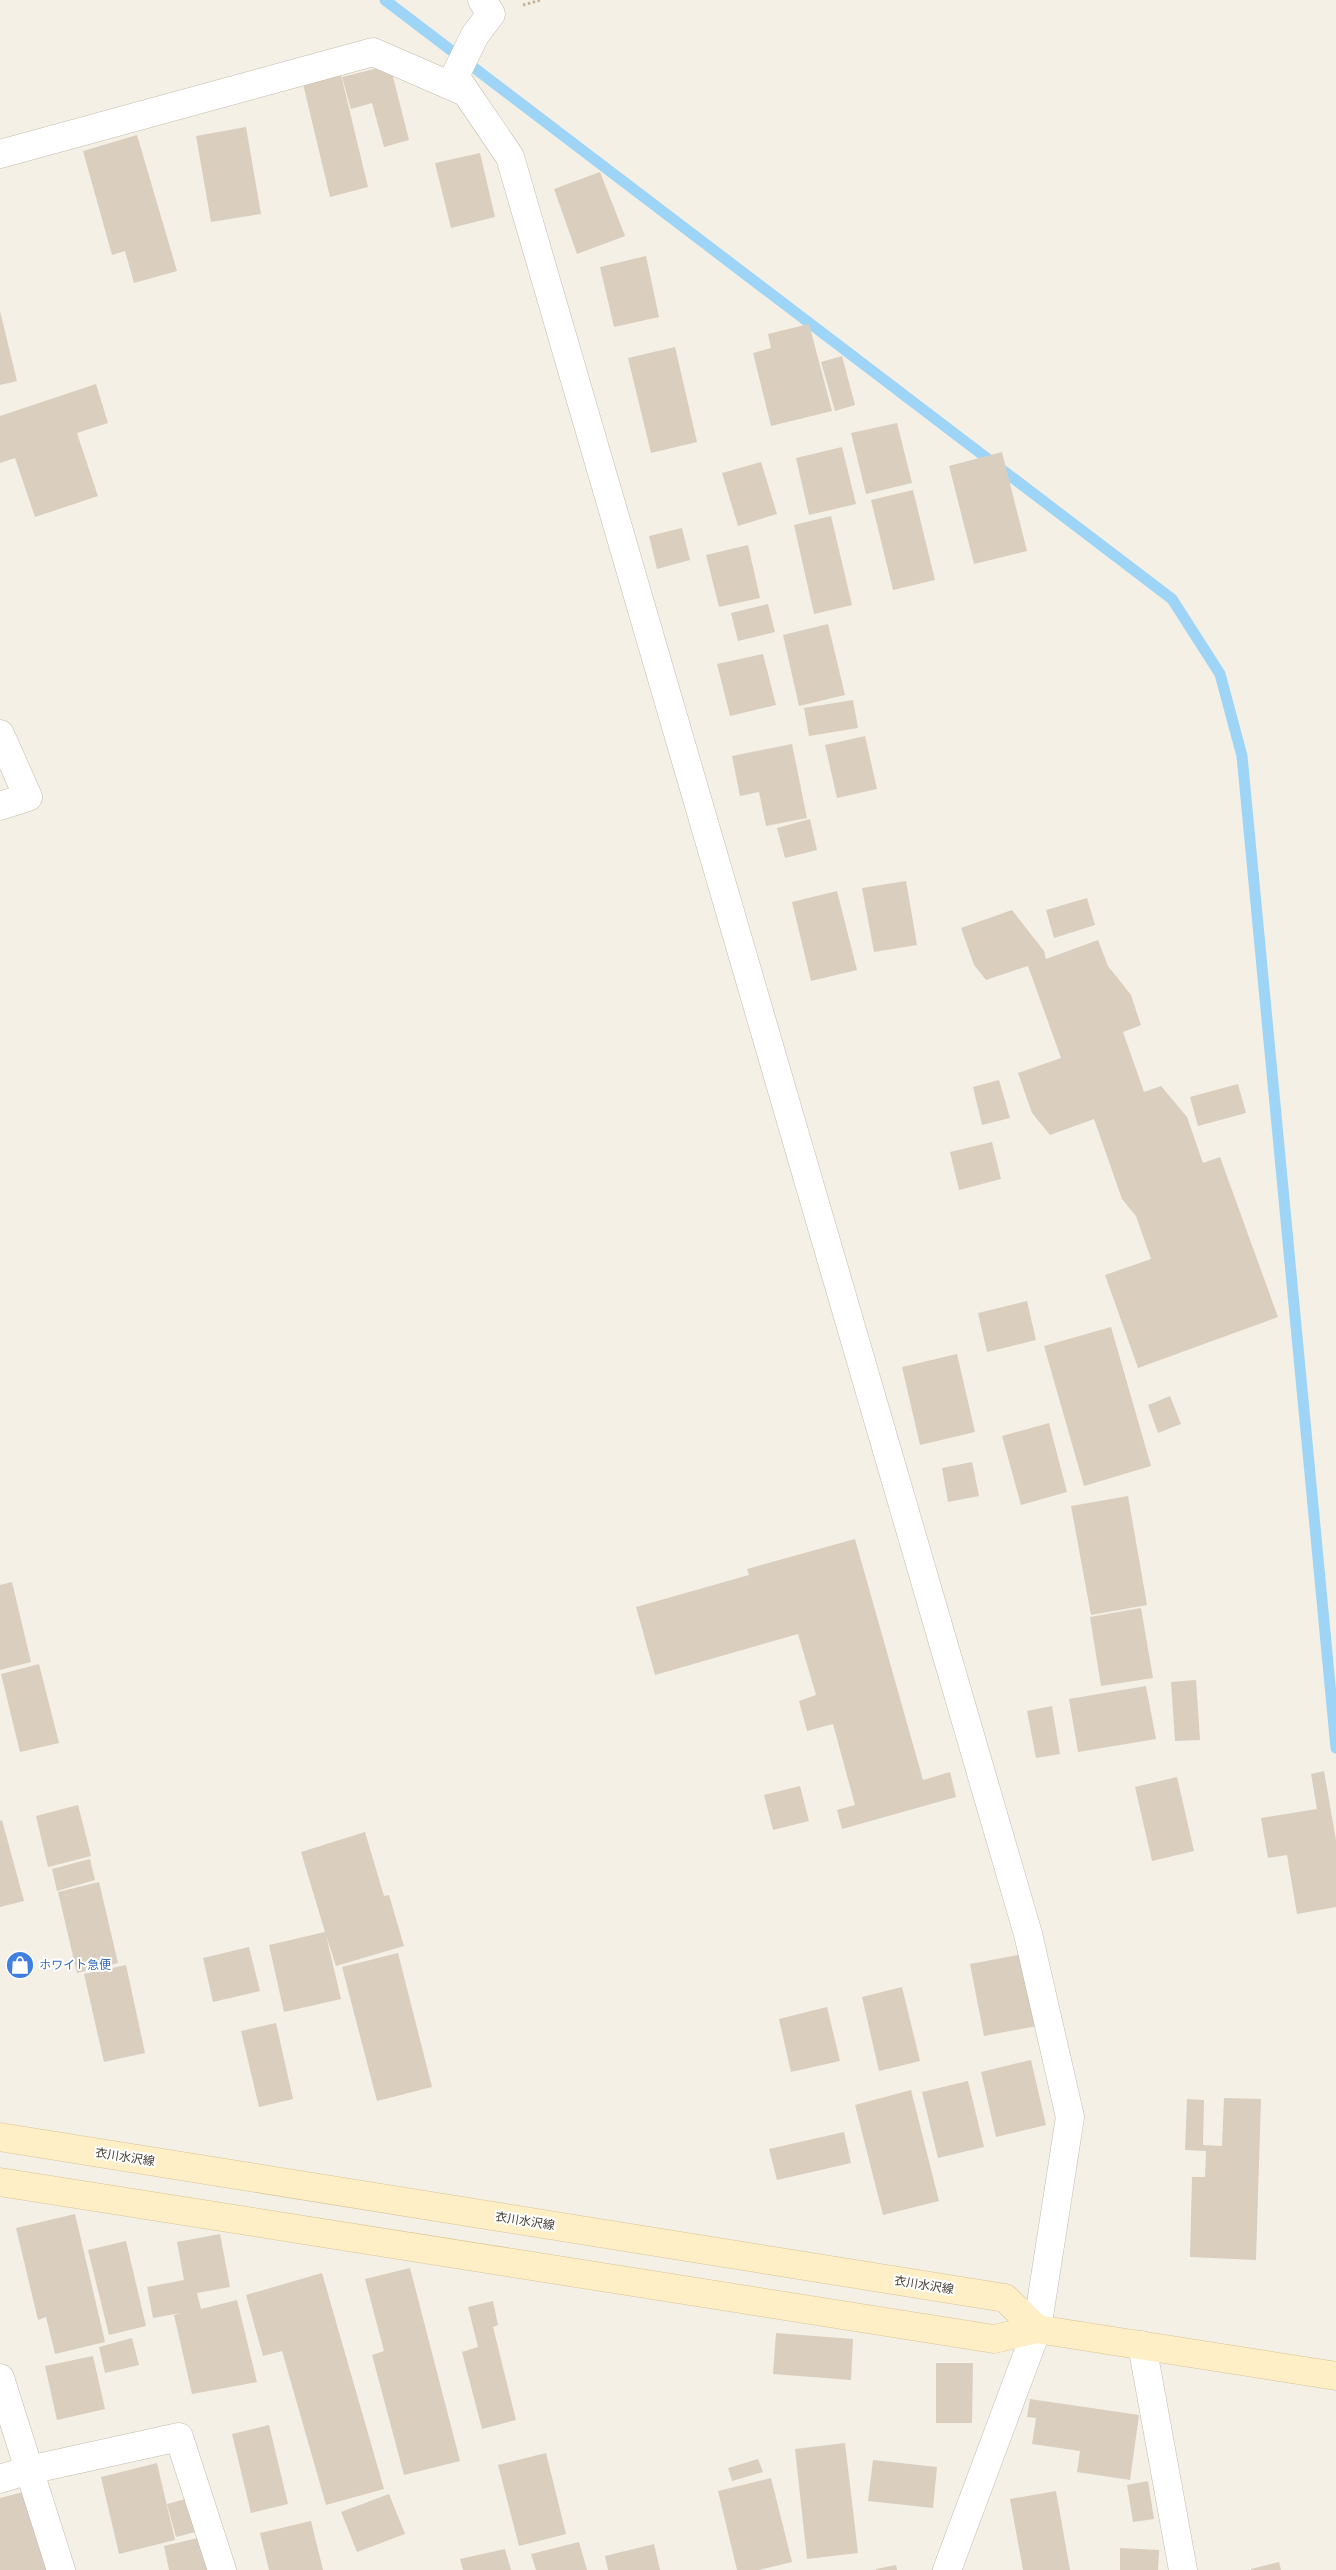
<svg xmlns="http://www.w3.org/2000/svg" width="1336" height="2570" viewBox="0 0 1336 2570" font-family="'DM Sans','Noto Sans JP',sans-serif">
<rect width="100%" height="100%" fill="#f4f0e6"/>
<g fill="none" stroke-linecap="round" stroke-linejoin="round">
<!-- stream -->
<polyline stroke="#9ed5f6" stroke-width="11" points="385,0 1172,599 1220,674 1242,756 1336,1748"/>
</g>
<!-- building -->
<g fill="#dacebe">
<polygon points="390,65 409,140 384,147 372,103 351,109 342,77"/>
<polygon points="341,75 368,187 330,197 303,84"/>
<polygon points="246,127 261,214 211,222 196,136"/>
<polygon points="137,135 177,271 134,283 125,251 112,255 83,151"/>
<polygon points="480,153 495,217 451,228 435,163"/>
<polygon points="600,172 625,236 577,254 554,189"/>
<polygon points="646,256 659,317 614,327 600,267"/>
<polygon points="0,311 17,381 0,385"/>
<polygon points="809,324 832,411 771,426 753,353 771,348 768,334"/>
<polygon points="675,347 697,442 651,453 628,358"/>
<polygon points="842,356 855,405 835,411 821,362"/>
<polygon points="96,384 108,423 77,433 98,496 35,517 15,458 0,463 0,416"/>
<polygon points="897,423 912,483 866,494 851,433"/>
<polygon points="842,447 856,504 809,515 796,458"/>
<polygon points="1002,452 1027,551 974,564 949,466"/>
<polygon points="761,462 777,514 738,526 722,473"/>
<polygon points="913,490 935,580 893,590 871,500"/>
<polygon points="831,516 852,605 814,614 794,525"/>
<polygon points="682,528 690,560 657,569 649,536"/>
<polygon points="748,545 760,598 719,607 706,555"/>
<polygon points="768,604 775,632 738,641 731,613"/>
<polygon points="828,624 845,695 799,706 783,635"/>
<polygon points="763,654 776,705 730,716 717,664"/>
<polygon points="853,700 858,728 809,736 804,708"/>
<polygon points="865,736 877,789 837,798 825,745"/>
<polygon points="792,744 807,818 766,826 759,792 740,796 732,756"/>
<polygon points="810,819 817,850 785,858 777,828"/>
<polygon points="906,881 917,945 874,952 862,888"/>
<polygon points="837,891 857,970 811,981 792,902"/>
<polygon points="1087,898 1095,925 1054,938 1046,910"/>
<polygon points="1012,910 1044,951 1046,959 1098,940 1108,966 1131,995 1141,1025 1123,1032 1144,1092 1161,1086 1187,1117 1203,1163 1220,1157 1278,1317 1138,1368 1105,1275 1151,1259 1136,1216 1122,1199 1094,1119 1050,1135 1032,1113 1018,1073 1061,1058 1028,966 986,980 974,965 961,928"/>
<polygon points="999,1080 1010,1118 982,1125 973,1087"/>
<polygon points="1238,1084 1246,1113 1198,1126 1190,1097"/>
<polygon points="992,1142 1001,1179 959,1190 950,1152"/>
<polygon points="1027,1301 1036,1340 987,1352 978,1313"/>
<polygon points="1111,1327 1151,1466 1084,1486 1044,1346"/>
<polygon points="957,1354 975,1432 920,1445 902,1367"/>
<polygon points="1170,1396 1181,1424 1158,1433 1148,1405"/>
<polygon points="1049,1423 1067,1492 1021,1505 1002,1436"/>
<polygon points="972,1462 979,1496 948,1502 942,1468"/>
<polygon points="1128,1496 1147,1605 1091,1615 1071,1506"/>
<polygon points="855,1539 923,1780 950,1772 956,1797 842,1829 837,1810 855,1805 833,1724 807,1731 799,1701 816,1695 798,1634 655,1675 636,1607 749,1575 747,1569"/>
<polygon points="12,1582 31,1662 0,1670 0,1585"/>
<polygon points="1141,1608 1153,1678 1101,1686 1090,1617"/>
<polygon points="39,1664 59,1743 20,1752 1,1674"/>
<polygon points="1196,1680 1200,1740 1175,1741 1171,1682"/>
<polygon points="1146,1686 1156,1739 1078,1752 1069,1699"/>
<polygon points="1052,1706 1060,1754 1036,1758 1027,1711"/>
<polygon points="1324,1771 1336,1840 1336,1907 1297,1914 1287,1855 1268,1858 1261,1818 1317,1809 1311,1774"/>
<polygon points="1177,1777 1194,1851 1152,1861 1135,1787"/>
<polygon points="800,1786 809,1821 773,1830 764,1795"/>
<polygon points="78,1805 91,1856 48,1867 36,1816"/>
<polygon points="2,1820 24,1901 0,1907 0,1821"/>
<polygon points="365,1832 384,1896 389,1895 404,1946 336,1966 326,1935 341,1999 284,2012 269,1945 325,1932 301,1852"/>
<polygon points="90,1859 95,1880 57,1891 52,1869"/>
<polygon points="99,1882 118,1963 77,1973 58,1892"/>
<polygon points="249,1947 260,1991 213,2002 203,1958"/>
<polygon points="398,1953 432,2087 377,2101 342,1967"/>
<polygon points="1023,1954 1037,2026 984,2036 970,1964"/>
<polygon points="126,1965 145,2053 104,2062 84,1974"/>
<polygon points="902,1987 920,2061 879,2071 862,1997"/>
<polygon points="827,2007 840,2061 791,2072 779,2019"/>
<polygon points="276,2023 293,2099 259,2107 241,2031"/>
<polygon points="1031,2060 1046,2125 996,2137 981,2072"/>
<polygon points="968,2081 984,2147 938,2158 922,2092"/>
<polygon points="911,2090 939,2201 883,2215 855,2105"/>
<polygon points="1224,2098 1261,2099 1256,2260 1190,2257 1192,2177 1205,2177 1206,2151 1185,2150 1187,2099 1204,2100 1203,2145 1222,2146"/>
<polygon points="844,2132 851,2163 777,2180 769,2149"/>
<polygon points="75,2214 105,2342 55,2354 46,2317 38,2320 16,2228"/>
<polygon points="220,2234 230,2287 197,2293 201,2309 237,2300 257,2382 192,2394 174,2315 181,2313 153,2318 147,2287 184,2280 177,2242"/>
<polygon points="126,2241 146,2326 109,2335 88,2250"/>
<polygon points="410,2268 460,2461 404,2475 372,2355 384,2351 365,2279"/>
<polygon points="322,2273 384,2489 326,2505 282,2351 263,2356 246,2295"/>
<polygon points="493,2301 498,2325 493,2327 516,2420 482,2429 462,2352 478,2347 468,2307"/>
<polygon points="776,2333 853,2339 851,2380 773,2374"/>
<polygon points="132,2338 139,2365 105,2373 99,2347"/>
<polygon points="93,2356 105,2409 57,2420 45,2366"/>
<polygon points="936,2363 973,2363 972,2423 936,2423"/>
<polygon points="1030,2399 1139,2415 1130,2480 1077,2472 1080,2451 1032,2444 1036,2418 1027,2417"/>
<polygon points="269,2425 288,2504 251,2513 232,2434"/>
<polygon points="845,2443 858,2553 807,2559 795,2449"/>
<polygon points="546,2453 566,2534 519,2546 498,2465"/>
<polygon points="758,2459 763,2472 732,2481 728,2468"/>
<polygon points="873,2460 937,2467 933,2508 868,2501"/>
<polygon points="157,2463 175,2540 119,2554 101,2477"/>
<polygon points="771,2478 792,2562 759,2570 737,2570 718,2491"/>
<polygon points="1148,2481 1154,2519 1133,2522 1127,2485"/>
<polygon points="27,2491 48,2570 0,2570 0,2498"/>
<polygon points="1056,2491 1070,2570 1023,2570 1010,2499"/>
<polygon points="389,2494 405,2534 357,2552 341,2512"/>
<polygon points="193,2497 203,2530 176,2537 167,2504"/>
<polygon points="311,2521 323,2570 269,2570 260,2533"/>
<polygon points="206,2536 214,2570 169,2570 164,2546"/>
<polygon points="579,2542 587,2570 536,2570 531,2554"/>
<polygon points="654,2544 660,2570 608,2570 605,2556"/>
<polygon points="1120,2548 1159,2550 1158,2570 1120,2570"/>
<polygon points="505,2549 511,2570 463,2570 460,2559"/>
<polygon points="1279,2562 1281,2570 1251,2570 1251,2569"/>
<polygon points="896,2565 897,2570 876,2570 876,2569"/>
</g>
<g fill="none" stroke-linecap="round" stroke-linejoin="round">
<defs>
<g id="minor">
<polyline points="482,0 491,14 475,35 455,76 510,157 1028,1934 1070,2117 1037,2329 947,2570"/>
<polyline points="0,154 373,52 465,92"/>
<polyline points="0,734 28,797 0,806"/>
<polyline points="1142,2345 1183,2570"/>
<polyline points="0,2378 61,2570"/>
<polyline points="0,2479 29,2470 179,2437 222,2570"/>
</g>
<g id="secondary">
<polyline points="0,2137 1005,2298 1037,2329"/>
<polyline points="0,2182 994,2339 1037,2329 1336,2376"/>
</g>
</defs>
<!-- minor casing -->
<use href="#minor" stroke="#c4baab" stroke-width="29"/>
<!-- secondary casing -->
<use href="#secondary" stroke="#d8c493" stroke-width="29"/>
<!-- path -->
<polyline stroke="#c4b398" stroke-width="3" stroke-dasharray="2.5 2.5" stroke-linecap="butt" points="523,5 541,0"/>
<!-- minor -->
<use href="#minor" stroke="#fff" stroke-width="28"/>
<!-- secondary -->
<use href="#secondary" stroke="#ffefc6" stroke-width="28"/>
</g>
<!-- icons -->
<defs>
<symbol id="shop-disc" viewBox="-11 -11 22 22"><circle r="9.5" fill="#3f7fe0" stroke="#fff"/><path d="M-5-2.5h2.3a2.7 3.5 0 0 1 5.4 0H5L5.5 6h-11ZM-1.5-2.5h3a1.5 2.3 0 0 0-3 0Z" fill="#fff"/></symbol>
</defs>
<g fill-rule="evenodd">
<use href="#shop-disc" x="4" y="1949" width="32" height="32"/>
</g>
<g text-anchor="middle" stroke-width="4" stroke-linejoin="round" paint-order="stroke">
<!-- shop labels -->
<g font-size="12" fill="#366cbe" stroke="#fff" text-anchor="start">
<text x="39" y="1969">ホワイト急便</text>
</g>
<!-- street labels -->
<g font-size="12" fill="#484035" stroke="#fff">
<text transform="translate(125 2157) rotate(9)" y="4">衣川水沢線</text>
<text transform="translate(525 2221) rotate(9)" y="4">衣川水沢線</text>
<text transform="translate(924 2285) rotate(9)" y="4">衣川水沢線</text>
</g>
</g>
</svg>
